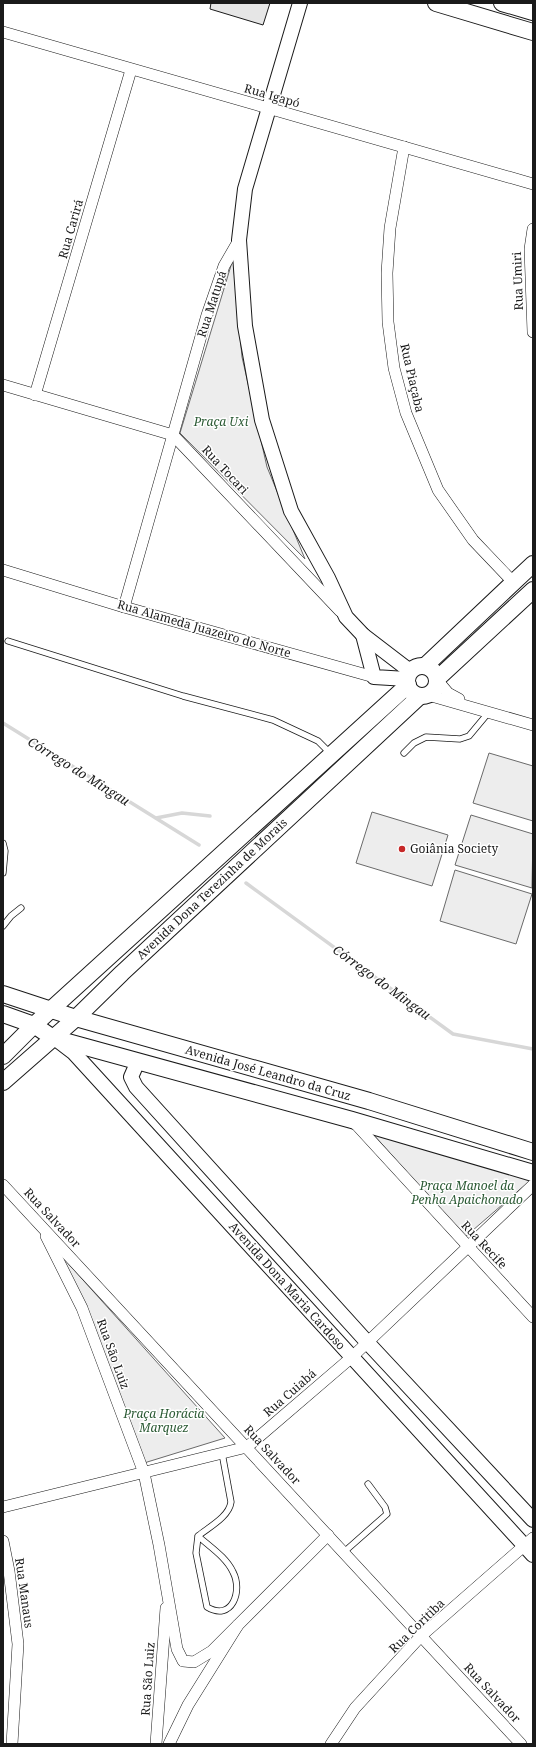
<svg xmlns="http://www.w3.org/2000/svg" width="536" height="1747" viewBox="0 0 536 1747" font-family="'Noto Serif',serif">
<rect width="100%" height="100%" fill="#fff"/>
<!-- built -->
<g fill="#ededed" stroke="#6a6a6a">
<polygon points="233,259 242,357 267,467 305,559 180,433"/>
<polygon points="489,753 533,766 533,821 473,803"/>
<polygon points="372,812 448,835 432,886 356,863"/>
<polygon points="471,815 533,834 532,888 455,865"/>
<polygon points="455,870 532,894 516,944 440,921"/>
<polygon points="373,1134 532,1179 465,1237"/>
<polygon points="57,1251 225,1438 144,1463"/>
</g>
<g fill="none" stroke-linecap="round" stroke-linejoin="round">
<!-- stream -->
<g stroke="#d7d7d7" stroke-width="3.5">
<polyline points="3,723 199,845"/>
<polyline points="156,818 182,813 210,816"/>
<polyline points="246,883 453,1034 533,1049"/>
</g>
</g>
<!-- building -->
<polygon fill="#e6e6e6" stroke="#1a1a1a" points="211,3 270,3 263,25 210,9"/>
<g fill="none" stroke-linecap="round" stroke-linejoin="round">
<defs>
<g id="service">
<polyline points="8,641 183,696 273,720 318,741 330,753"/>
<polyline points="404,753 414,743 426,737 460,739 469,736 489,712"/>
<polyline points="3,843 5,851 3,873"/>
<polyline points="3,926 11,916 21,908"/>
<path d="M198 1536C210 1547 226 1557 233 1572 243 1591 232 1622 207 1607L196 1553 198 1536C209 1527 229 1517 231 1502L222 1453"/>
<polyline points="344,1552 387,1514 385,1507 368,1484"/>
</g>
<g id="minor">
<polyline points="3,32 533,184"/>
<polyline points="404,147 390,228 387,273 388,322 394,368 406,413 438,490 473,540 513,582"/>
<polyline points="533,229 530,249 533,332"/>
<polyline points="3,385 173,435 340,611"/>
<polyline points="35,395 131,70"/>
<polyline points="3,570 124,607 374,677"/>
<polyline points="124,607 207,315 224,266 239,240"/>
<polyline points="437,680 448,693 459,699"/>
<polyline points="428,695 533,725"/>
<polyline points="352,1120 533,1317"/>
<polyline points="3,1185 521,1744"/>
<polyline points="46,1236 82,1308 144,1473 159,1545 177,1649 183,1661 194,1662 212,1651 238,1625"/>
<polyline points="3,1507 247,1447 352,1357 533,1185"/>
<polyline points="3,1541 9,1571 18,1644 12,1744"/>
<polyline points="156,1744 166,1608"/>
<polyline points="169,1744 188,1705 238,1625 328,1535"/>
<polyline points="331,1744 355,1708 421,1636 533,1538"/>
</g>
<g id="tertiary">
<polyline points="300,3 245,189 239,240 245,326 262,420 291,511 328,578 346,617 363,635 410,671"/>
<polyline points="363,635 374,677 407,679"/>
<polyline points="57,1040 74,1053 533,1555"/>
<polyline points="138,1061 131,1077 136,1087 367,1342 533,1520"/>
</g>
<g id="secondary">
<polyline points="436,3 533,32"/>
<polyline points="502,3 533,12"/>
<circle cx="422" cy="681" r="15"/>
<polyline points="425,666 533,564"/>
<polyline points="437,679 533,590"/>
<polyline points="3,994 76,1018 369,1101 533,1152"/>
<polyline points="3,1014 34,1025 53,1038 352,1120 533,1173"/>
<polyline points="3,1056 34,1025 408,685"/>
<polyline points="3,1082 76,1018 122,973 420,696"/>
</g>
</defs>
<!-- service casing -->
<use href="#service" stroke="#1a1a1a" stroke-width="7"/>
<!-- minor casing -->
<use href="#minor" stroke="#1a1a1a" stroke-width="12"/>
<!-- tertiary casing -->
<use href="#tertiary" stroke="#1a1a1a" stroke-width="16"/>
<!-- secondary casing -->
<use href="#secondary" stroke="#1a1a1a" stroke-width="18"/>
<!-- service -->
<use href="#service" stroke="#fff" stroke-width="5.5"/>
<!-- minor -->
<use href="#minor" stroke="#fff" stroke-width="11"/>
<!-- tertiary -->
<use href="#tertiary" stroke="#fff" stroke-width="14"/>
<!-- secondary -->
<use href="#secondary" stroke="#fff" stroke-width="16"/>
</g>
<!-- markers -->
<circle fill="#c62828" stroke="#fff" stroke-width="1.5" cx="402" cy="849" r="4"/>
<g text-anchor="middle" stroke-width="3" stroke-linejoin="round" paint-order="stroke">
<!-- street labels -->
<g font-size="12" fill="#1a1a1a" stroke="#fff">
<text transform="translate(272 96) rotate(16)" y="4">Rua Igapó</text>
<text transform="translate(71 229) rotate(-74)" y="4">Rua Carirá</text>
<text transform="translate(518 281) rotate(-92)" y="4">Rua Umiri</text>
<text transform="translate(212 304) rotate(-72)" y="4">Rua Matupá</text>
<text transform="translate(412 378) rotate(77)" y="4">Rua Piaçaba</text>
<text transform="translate(225 470) rotate(47)" y="4">Rua Tocari</text>
<text transform="translate(204 629) rotate(16)" y="4">Rua Alameda Juazeiro do Norte</text>
<text transform="translate(212 889) rotate(-43)" y="4">Avenida Dona Terezinha de Morais</text>
<text transform="translate(268 1073) rotate(16)" y="4">Avenida José Leandro da Cruz</text>
<text transform="translate(52 1218) rotate(47)" y="4">Rua Salvador</text>
<text transform="translate(484 1245) rotate(47)" y="4">Rua Recife</text>
<text transform="translate(287 1286) rotate(48)" y="4">Avenida Dona Maria Cardoso</text>
<text transform="translate(113 1354) rotate(70)" y="4">Rua São Luiz</text>
<text transform="translate(290 1393) rotate(-41)" y="4">Rua Cuiabá</text>
<text transform="translate(272 1455) rotate(47)" y="4">Rua Salvador</text>
<text transform="translate(24 1593) rotate(82)" y="4">Rua Manaus</text>
<text transform="translate(417 1626) rotate(-44)" y="4">Rua Coritiba</text>
<text transform="translate(148 1679) rotate(-86)" y="4">Rua São Luiz</text>
<text transform="translate(492 1693) rotate(47)" y="4">Rua Salvador</text>
</g>
<!-- park labels -->
<g font-size="12" font-style="italic" fill="#2b5a34" stroke="#fff">
<text x="221" y="426">Praça Uxi</text>
<text x="467" y="1190">Praça Manoel da<tspan x="467" dy="14">Penha Apaichonado</tspan></text>
<text x="164" y="1418">Praça Horácia<tspan x="164" dy="14">Marquez</tspan></text>
</g>
<!-- poi labels -->
<g font-size="12" fill="#1a1a1a" stroke="#fff" text-anchor="start">
<text x="410" y="853">Goiânia Society</text>
</g>
<!-- water labels -->
<g font-size="13" font-style="italic" fill="#1a1a1a" stroke="#fff">
<text transform="translate(79 771) rotate(32)" y="5">Córrego do Mingau</text>
<text transform="translate(382 982) rotate(36)" y="5">Córrego do Mingau</text>
</g>
</g>
<!-- border -->
<rect width="536" height="1747" fill="none" stroke="#1a1a1a" stroke-width="8"/>
</svg>
